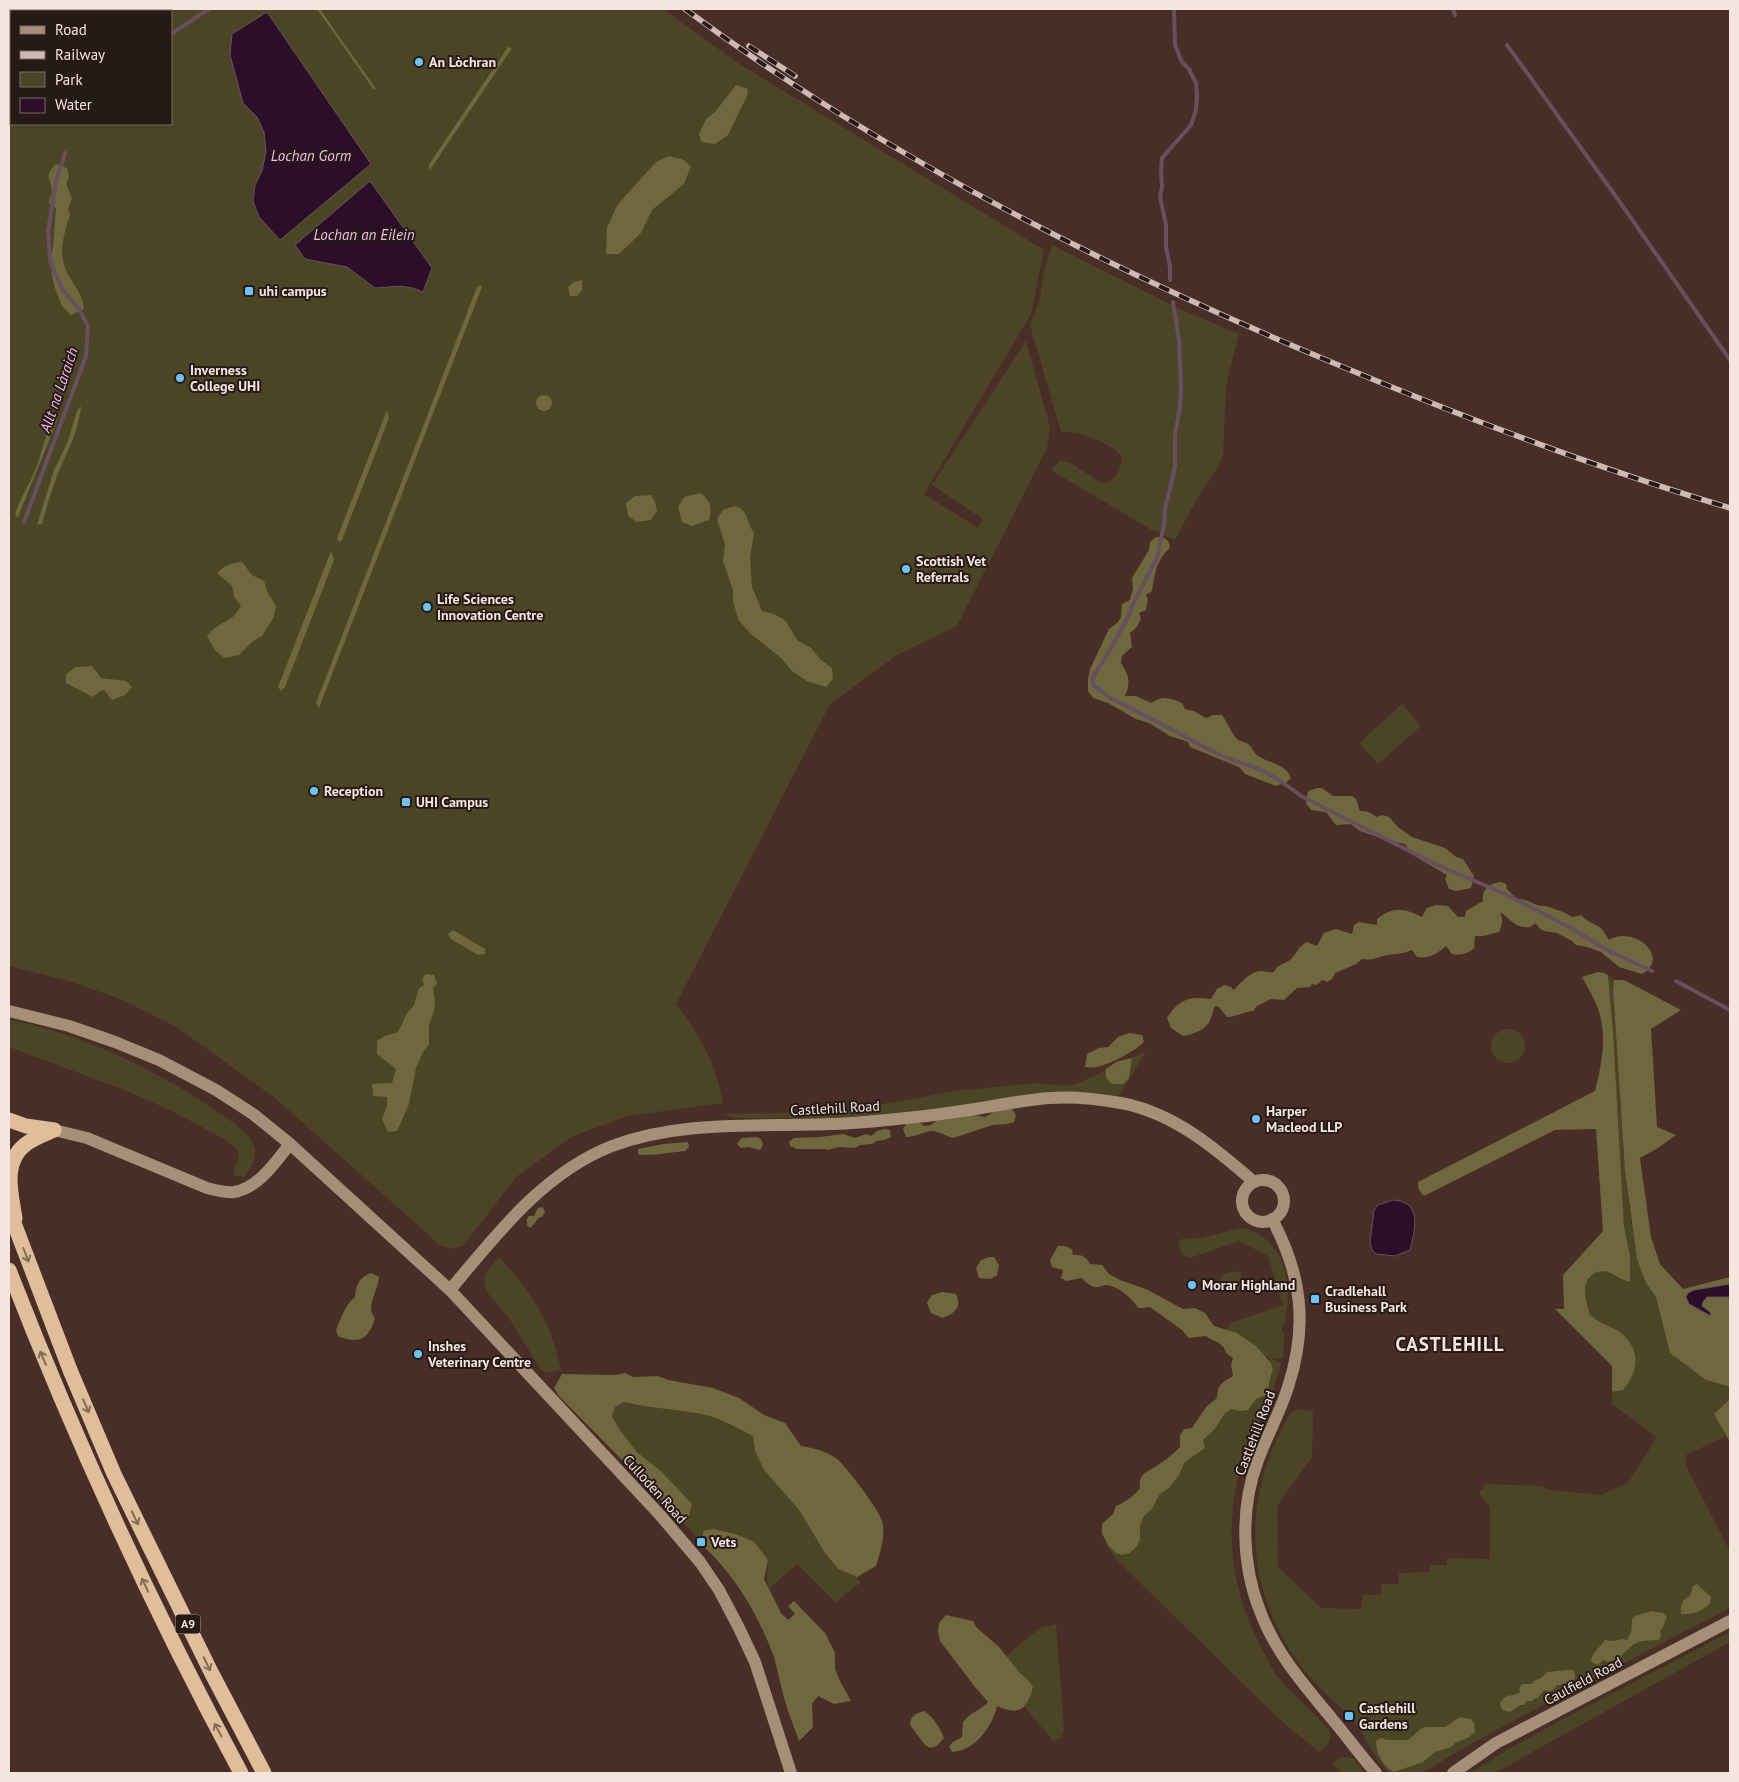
<svg xmlns="http://www.w3.org/2000/svg" width="1739" height="1782" viewBox="0 0 1739 1782" font-family="'PT Sans',sans-serif">
<rect width="100%" height="100%" fill="#492e27"/>
<!-- green -->
<g fill="#4b4526" fill-rule="evenodd">
<path d="M9 9H663L738 63 1044 250 1031 314 924 494 978 528 983 519 932 485 1026 341 1050 427 1047 448 957 626 897 655 830 704 676 1004C699 1033 717 1066 723 1103L628 1116 573 1136 516 1177 464 1245 452 1249 441 1246 275 1098 175 1026 123 1000 69 981 9 966ZM11 11H171V124H11Z"/>
<path d="M1052 245 1178 308 1239 334 1230 368 1226 387 1223 455 1217 469 1198 497 1175 540 1150 529 1051 470 1060 461 1069 462 1103 484C1117 480 1121 470 1122 456 1108 442 1081 431 1061 432L1030 325 1040 299 1043 275Z"/>
<polygon points="1402,704 1421,726 1378,764 1359,743"/>
<path d="M1608 975 1614 980 1613 989 1625 1171 1631 1221 1646 1283 1656 1296 1670 1353 1706 1380 1730 1387V1399L1714 1414 1726 1436 1686 1455V1466L1730 1551V1608L1513 1721 1455 1753 1423 1773H1389C1382 1765 1376 1757 1371 1749 1365 1740 1362 1731 1355 1723 1345 1711 1334 1702 1323 1691 1313 1682 1304 1670 1296 1659 1286 1647 1279 1630 1272 1616 1243 1545 1253 1479 1290 1413L1299 1409 1313 1411 1312 1457 1277 1506 1278 1567 1321 1608 1361 1609 1362 1595H1381V1584H1399V1573L1429 1572 1430 1565H1447V1558L1490 1559V1507L1479 1493 1486 1484 1541 1486 1550 1490 1601 1495 1628 1483 1657 1437 1612 1404V1392L1623 1390 1617 1329 1604 1325 1590 1315C1588 1307 1585 1299 1585 1291 1584 1279 1595 1268 1608 1272 1616 1275 1621 1280 1630 1281V1256L1624 1226Z"/>
<path d="M9 1020C79 1032 163 1073 221 1114 232 1122 249 1132 254 1146 258 1158 251 1168 244 1177L234 1175V1168L239 1158 237 1150 226 1140 172 1111 127 1091 9 1047Z"/>
<circle cx="1508" cy="1046" r="17"/>
<polygon points="1146,1051 1120,1094 1115,1097 876,1118 735,1118 723,1114 841,1112 955,1091 1036,1083 1064,1086 1079,1083"/>
<path d="M1242 1228C1272 1233 1288 1264 1288 1292 1288 1303 1286 1313 1285 1324L1282 1326V1332L1284 1334 1283 1358 1272 1359 1281 1363C1273 1400 1251 1433 1240 1469 1223 1532 1232 1596 1264 1652 1268 1661 1273 1671 1279 1678 1294 1697 1314 1711 1329 1730 1333 1741 1327 1746 1319 1752L1279 1719 1115 1558 1105 1543 1113 1529 1271 1359 1224 1335 1230 1323 1283 1305 1268 1256 1239 1241 1190 1258 1182 1254 1178 1242 1182 1239 1201 1238Z"/>
<path d="M499 1257C532 1291 551 1323 561 1370L547 1373 541 1370 509 1318 486 1291 484 1279 486 1272Z"/>
<polygon points="1234,1271 1240,1273 1244,1285 1241,1289 1231,1292 1221,1287 1219,1282 1223,1274"/>
<path d="M623 1402C648 1408 672 1409 696 1413 716 1417 735 1427 753 1436L755 1451 766 1472 799 1510 825 1553 838 1569 857 1577 860 1583 835 1602 797 1564 769 1589 767 1581 768 1560 703 1532 701 1542 684 1523 688 1520 692 1504 662 1472 637 1452 619 1429 612 1415 614 1407Z"/>
<polygon points="1056,1624 1064,1729 1061,1738 1053,1741 1024,1706 1030,1698 1028,1680 1020,1673 1006,1656 1040,1628"/>
<polygon points="1730,1632 1730,1642 1495,1773 1470,1773 1509,1749 1548,1727"/>
<polygon points="1342,1757 1353,1758 1365,1773 1343,1773 1332,1763"/>
</g>
<!-- forest -->
<g fill="#6f673d">
<polygon points="317,9 320,9 376,89 374,90"/>
<polygon points="508,47 512,48 430,170 428,166"/>
<polygon points="736,85 748,89 747,96 728,135 715,144 702,142 699,134 706,119 715,112"/>
<polygon points="669,156 682,159 691,166 684,184 652,210 641,233 619,254 606,254 607,227 618,204 656,162"/>
<path d="M56 164 67 168 69 177 66 184 72 198 68 209 70 214C66 227 60 247 63 260 66 278 83 291 84 309L71 315 62 306 54 286 52 274 50 258 53 248 56 208 49 203C49 199 52 195 52 191 52 178 42 178 56 164Z"/>
<polygon points="582,280 582,290 577,296 570,296 568,287 574,282"/>
<polygon points="480,285 482,287 319,708 316,703 477,287"/>
<circle cx="544" cy="403" r="8"/>
<path d="M81 406C78 434 67 451 57 476 51 492 46 508 42 524L37 525 54 470 68 441 77 411Z"/>
<polygon points="387,410 389,418 342,540 339,542 337,538"/>
<path d="M56 415 57 421 18 517 15 516C18 501 28 487 34 473 42 454 45 433 56 415Z"/>
<path d="M701 493C711 502 712 507 709 520L692 526 682 522 678 507 684 497Z"/>
<polygon points="651,495 655,502 657,511 651,520 637,522 628,516 626,503 635,496"/>
<path d="M735 506C749 510 746 522 754 533L750 557 752 587 762 611 774 614 785 620 798 641 811 648 820 659 832 668 833 679 826 687 807 681 792 671 781 658 751 634 739 621 733 602V590L723 561 725 545 717 519 723 510Z"/>
<path d="M1156 537C1165 538 1169 538 1170 548 1156 560 1155 573 1152 591L1146 595 1148 600 1146 610 1139 613 1141 619 1136 628 1130 633 1132 647 1122 656 1121 663C1129 676 1131 682 1125 696H1136L1151 703C1163 695 1170 698 1182 703L1185 709 1194 711 1206 718 1213 715H1222C1227 722 1232 734 1237 739 1240 742 1244 741 1248 744 1252 747 1254 753 1258 756 1269 763 1286 764 1291 778L1287 782 1276 786 1245 774 1239 767 1190 747 1188 742 1170 736 1149 723 1136 719 1108 703 1093 698 1088 691V679L1090 669 1109 629 1118 622 1121 617 1122 604 1130 600 1133 589 1132 578 1149 550 1150 542Z"/>
<polygon points="331,551 334,560 285,687 281,691 278,687"/>
<path d="M242 562 252 575 264 581 268 593 276 606 274 617 262 636 252 642 239 655 224 658 215 650 207 636 213 629 234 616 241 606 234 597 232 586 217 573C225 565 231 563 242 562Z"/>
<polygon points="92,666 101,678 126,681 132,687 125,695 112,700 104,690 100,691 93,697 66,683 66,674 76,667"/>
<path d="M1317 788H1322L1333 796H1352L1356 799 1360 811C1366 811 1371 812 1376 817L1383 815 1389 817 1399 828 1412 837 1445 848 1456 857 1463 859 1474 876 1471 888 1456 891 1449 889 1445 879 1447 875 1411 854 1405 844 1386 840 1360 831 1351 824 1336 825 1326 812 1311 810 1306 803 1308 791Z"/>
<path d="M1501 882 1506 884 1507 889 1517 899C1526 899 1529 902 1537 905 1541 907 1545 905 1549 907 1557 910 1565 912 1572 917L1581 915C1592 927 1599 920 1609 940 1632 925 1672 956 1642 974L1619 967 1601 952 1587 947 1576 945 1572 941 1557 933 1544 931 1539 928 1536 923 1530 927C1515 929 1511 919 1500 912 1503 920 1503 923 1499 932L1483 936H1475L1474 948C1468 954 1460 956 1452 954L1446 946C1437 954 1429 959 1417 957L1412 950C1403 954 1396 954 1387 955 1375 957 1376 961 1362 959L1356 964 1335 973 1332 979 1327 982 1323 980 1316 985 1312 984 1310 987 1297 988 1284 1000 1271 999 1257 1006 1253 1011C1243 1012 1236 1017 1227 1017L1219 1007 1215 1006C1213 1010 1213 1014 1211 1018 1207 1030 1194 1034 1183 1036L1171 1028 1167 1018C1179 999 1189 996 1211 999L1217 989 1225 985 1231 987 1234 990C1241 982 1251 971 1261 971 1266 971 1269 973 1274 972 1277 964 1283 965 1290 960 1297 954 1298 946 1307 942L1317 946 1324 933 1336 929 1352 934 1354 925 1359 922 1377 925V919C1393 906 1404 908 1422 917L1427 908 1436 905 1448 906 1458 917H1465L1466 911 1483 901C1481 889 1490 883 1501 882Z"/>
<polygon points="453,930 485,949 485,954 478,955 451,939 448,934"/>
<path d="M1598 972 1604 973 1608 975 1613 1033 1624 1226 1630 1256V1282C1621 1280 1616 1275 1608 1272 1595 1268 1584 1279 1585 1291 1585 1299 1588 1307 1590 1315 1595 1318 1600 1323 1606 1325 1610 1327 1614 1328 1617 1330 1641 1346 1640 1370 1623 1390L1612 1392V1366L1555 1309H1564L1563 1275 1603 1231 1596 1129 1555 1130 1424 1196C1419 1191 1418 1189 1418 1182L1595 1091C1602 1062 1608 1035 1597 1006 1593 996 1587 986 1582 977Z"/>
<polygon points="426,974 434,975 437,984 433,988 435,1000 434,1011 429,1025 429,1045 423,1052 416,1068 409,1104 397,1131 388,1132 382,1119 387,1106 387,1097 373,1096 372,1084 392,1083 396,1069 377,1054 377,1041 385,1036 398,1032 407,1013 414,1005 419,988 424,985 422,979"/>
<polygon points="1614,980 1624,980 1681,1010 1651,1029 1657,1127 1676,1135 1658,1148 1640,1158 1651,1237 1660,1264 1683,1289 1730,1277 1730,1387 1706,1380 1670,1353 1656,1297 1646,1283 1637,1259 1625,1171 1613,989"/>
<path d="M1129 1033 1142 1035 1144 1042C1135 1051 1111 1064 1097 1067 1094 1068 1089 1067 1085 1067L1087 1054 1099 1048 1108 1047 1118 1037Z"/>
<polygon points="1132,1058 1129,1078 1123,1084 1112,1084 1106,1078 1106,1069 1116,1062"/>
<path d="M1001 1108 1012 1109 1016 1115 1014 1122 1007 1124 993 1125 953 1138C946 1136 937 1130 930 1131 921 1133 915 1137 906 1137L903 1129 906 1124 919 1122 924 1126 931 1125 940 1118 974 1115 985 1117Z"/>
<polygon points="884,1129 890,1130 891,1137 884,1140 876,1141 872,1144 860,1145 855,1148 839,1147 828,1150 824,1149 797,1149 790,1146 789,1142 794,1138 820,1137 843,1134 855,1138 866,1134 871,1136 877,1131"/>
<polygon points="757,1137 761,1139 763,1145 760,1150 748,1147 741,1148 737,1144 742,1138"/>
<path d="M688 1142 689 1147 685 1151C673 1152 647 1157 638 1154V1149L663 1144Z"/>
<polygon points="543,1207 545,1212 542,1217 538,1218 535,1223 530,1228 527,1225 527,1219 529,1216 534,1216 538,1208"/>
<path d="M1058 1246H1065L1072 1249 1073 1255C1081 1254 1086 1257 1090 1264L1102 1265 1109 1274 1120 1280 1146 1289 1183 1309 1195 1308 1205 1313 1214 1326 1237 1333 1256 1346 1271 1363 1273 1371C1268 1379 1270 1387 1266 1395L1256 1399 1248 1410 1238 1411 1231 1409 1225 1413 1214 1430 1203 1440 1205 1448 1185 1462 1179 1475 1170 1487 1159 1495 1152 1509 1144 1516 1140 1525V1540L1137 1546 1130 1553 1122 1555 1116 1553 1109 1546 1102 1534V1524L1113 1514 1116 1506C1125 1502 1134 1496 1140 1488 1138 1473 1148 1472 1158 1465 1166 1460 1174 1453 1180 1447V1435L1184 1429 1192 1428 1206 1407 1217 1398C1217 1385 1222 1382 1233 1376L1231 1365 1233 1358 1226 1353C1224 1342 1213 1342 1206 1336L1189 1338 1182 1330 1150 1307 1144 1308H1138C1132 1298 1118 1286 1106 1285 1104 1285 1101 1286 1099 1287 1091 1288 1087 1283 1082 1278L1066 1281 1061 1278 1063 1270 1052 1267 1050 1260Z"/>
<polygon points="989,1257 994,1257 999,1265 997,1275 991,1279 979,1278 976,1268 981,1260"/>
<path d="M371 1273 379 1277C378 1292 365 1306 375 1318 369 1339 359 1345 338 1336L336 1330C341 1318 345 1305 355 1297 356 1284 359 1278 371 1273Z"/>
<path d="M942 1292 956 1294C962 1307 955 1313 943 1318L931 1313 927 1303 932 1295Z"/>
<path d="M625 1373 633 1377 658 1376 668 1380 713 1388 739 1398 764 1415 785 1423 801 1446C813 1448 827 1451 837 1459 846 1466 879 1510 882 1521 886 1535 880 1553 876 1566L857 1577 838 1569 825 1553 799 1510 764 1470 755 1451 753 1436C735 1427 716 1416 696 1413 672 1409 648 1408 624 1402L615 1407 612 1416 619 1429 637 1452 662 1472 692 1504 688 1520 684 1523 558 1395 554 1388 562 1374 615 1375Z"/>
<polygon points="1730,1399 1730,1442 1714,1414"/>
<path d="M714 1529 738 1535 754 1542 768 1560 764 1579 781 1613 788 1620 795 1614 788 1606 794 1601 825 1633 835 1653V1669L840 1681 851 1701 834 1704 818 1696 812 1704 813 1727 799 1741C794 1727 788 1712 784 1698 780 1684 778 1670 774 1657 758 1614 735 1575 702 1545L703 1531Z"/>
<path d="M1697 1584 1711 1597 1710 1604C1701 1611 1693 1615 1681 1614 1680 1605 1681 1600 1690 1596L1693 1586Z"/>
<path d="M1651 1611 1663 1613 1667 1617 1662 1629 1660 1631 1661 1637 1658 1640 1642 1641 1634 1644 1617 1659 1608 1662 1603 1660 1598 1665 1591 1662C1592 1651 1599 1649 1605 1640L1614 1641 1622 1639 1627 1640 1631 1632 1632 1619 1635 1616Z"/>
<path d="M946 1615 973 1621 977 1628 999 1647 1020 1673 1028 1680 1033 1687C1027 1710 1019 1716 997 1706 992 1727 975 1751 952 1752L949 1746 953 1742 962 1737 963 1722C972 1711 981 1710 988 1702L975 1687 940 1641 938 1630 939 1623Z"/>
<path d="M1567 1670H1573L1575 1674V1679L1562 1685H1557L1554 1689 1549 1692 1544 1690 1538 1698H1535L1532 1701H1527L1524 1705H1520L1510 1712 1502 1710 1500 1704C1505 1692 1512 1698 1520 1692L1519 1688 1522 1684H1531L1534 1681 1541 1678 1547 1672Z"/>
<path d="M924 1711C933 1717 940 1727 944 1738L937 1746 930 1748 925 1745 910 1725C911 1715 915 1714 924 1711Z"/>
<path d="M1460 1717 1471 1719 1474 1723 1475 1732 1469 1737 1455 1743 1451 1747 1435 1752 1423 1762 1394 1772C1383 1766 1376 1754 1376 1741L1381 1738 1388 1740H1408L1422 1728 1426 1727H1445Z"/>
</g>
<!-- water -->
<g fill="#2b0f28" stroke="#684f5f">
<polygon points="267,12 371,164 280,240 259,217 253,201 255,185 262,171 266,152 264,132 257,117 243,103 230,55 232,34"/>
<path d="M370 181 432 268 423 292C404 283 394 287 375 288L347 267 305 259 295 245Z"/>
<path d="M1393 1200C1423 1202 1415 1229 1410 1250L1395 1256 1376 1254 1372 1250 1370 1243 1374 1210 1378 1205Z"/>
<polygon points="1730,1284 1730,1297 1707,1297 1703,1302 1702,1306 1710,1312 1711,1316 1689,1304 1686,1297 1688,1293 1694,1290"/>
</g>
<g fill="none" stroke-linecap="round" stroke-linejoin="round">
<!-- stream -->
<g stroke="#684f5f" stroke-width="4">
<polyline points="1453,9 1455,15"/>
<polyline points="171,34 209,9"/>
<polyline points="1507,45 1617,198 1730,360"/>
<polyline points="1170,280 1170,267 1166,247 1166,225 1160,197 1162,187 1161,172 1162,158 1191,125 1196,110 1197,95 1196,83 1189,69 1182,62 1175,45 1174,9"/>
<path d="M1173 302 1179 340 1181 387 1180 407 1175 435V467L1165 509 1164 524 1157 558 1133 604 1129 615 1107 655 1093 677V685L1109 697 1214 752C1228 759 1243 763 1258 769 1274 776 1287 785 1301 796L1435 864 1503 893 1569 927 1607 950 1652 971"/>
<polyline points="24,522 86,356 88,326 79,309 62,289 50,261 48,231 56,182 65,153"/>
<polyline points="1676,981 1730,1010"/>
</g>
<!-- secondary -->
<g stroke="#a68f79" stroke-width="12">
<polyline points="9,1011 69,1026 115,1042 159,1060 216,1090 253,1114 290,1144 450,1290 660,1515 700,1562 719,1590 738,1626 755,1662 791,1773"/>
<path d="M54 1130 87 1138 207 1188C215 1190 225 1193 234 1192 259 1188 276 1161 290 1144"/>
<circle cx="1263" cy="1201" r="21"/>
<path d="M1272 1219C1302 1275 1308 1326 1288 1387 1280 1413 1266 1437 1257 1463 1240 1509 1242 1566 1260 1611 1276 1654 1305 1686 1333 1720 1348 1738 1361 1756 1376 1773"/>
<path d="M450 1290C496 1235 543 1173 612 1146 681 1120 756 1127 829 1124 848 1124 867 1122 887 1120 912 1118 937 1115 962 1111 991 1107 1021 1100 1050 1098 1074 1096 1098 1099 1121 1103 1174 1113 1215 1148 1254 1182"/>
<polyline points="1453,1773 1496,1743 1730,1621"/>
</g>
<!-- highway -->
<g stroke="#e0be9c" stroke-width="15">
<polyline points="9,1120 26,1126 54,1130"/>
<polyline points="9,1210 70,1370 114,1474 211,1672 264,1773"/>
<path d="M15 1218C11 1193 2 1162 26 1144 34 1138 45 1134 54 1130"/>
<path d="M9 1270C76 1442 153 1610 241 1773"/>
</g>
<defs>
<g id="rail">
<path d="M685 9C881 154 1100 265 1324 359 1457 415 1592 467 1730 508"/>
<polyline points="749,46 795,76"/>
</g>
</defs>
<!-- rail casing -->
<use href="#rail" stroke="#cebab4" stroke-width="5.5"/>
<!-- rail -->
<use href="#rail" stroke="#261a16" stroke-width="4" stroke-dasharray="11" stroke-linecap="butt"/>
</g>
<!-- one-way arrows -->
<defs><path id="oneway-shaft" d="M-6 0H5M1.5-3L5.5 0L1.5 3" fill="none" stroke-width="1.6" stroke-linecap="round" stroke-linejoin="round" transform="scale(1.25)"/></defs>
<g stroke="#836c59">
<use href="#oneway-shaft" transform="translate(26 1255) rotate(69)"/>
<use href="#oneway-shaft" transform="translate(43 1358) rotate(-113)"/>
<use href="#oneway-shaft" transform="translate(86 1406) rotate(67)"/>
<use href="#oneway-shaft" transform="translate(135 1518) rotate(64)"/>
<use href="#oneway-shaft" transform="translate(145 1585) rotate(-115)"/>
<use href="#oneway-shaft" transform="translate(207 1664) rotate(64)"/>
<use href="#oneway-shaft" transform="translate(218 1730) rotate(-118)"/>
</g>
<!-- markers -->
<g fill="#6fc2f4" stroke="#261a16" stroke-width="2">
<circle cx="419" cy="62" r="5"/>
<rect x="244" y="286" width="10" height="10" rx="2.5"/>
<circle cx="180" cy="378" r="5"/>
<circle cx="906" cy="569" r="5"/>
<circle cx="427" cy="607" r="5"/>
<circle cx="314" cy="791" r="5"/>
<rect x="401" y="797" width="10" height="10" rx="2.5"/>
<circle cx="1256" cy="1119" r="5"/>
<circle cx="1192" cy="1285" r="5"/>
<rect x="1310" y="1294" width="10" height="10" rx="2.5"/>
<circle cx="418" cy="1354" r="5"/>
<rect x="696" y="1537" width="10" height="10" rx="2.5"/>
<rect x="1344" y="1711" width="10" height="10" rx="2.5"/>
</g>
<g text-anchor="middle" stroke-width="4" stroke-linejoin="round" paint-order="stroke">
<!-- shield labels -->
<rect fill="#261a16" stroke="#b8a7a3" stroke-width="1" x="175.5" y="1614.5" width="25" height="19" rx="4"/>
<g font-size="12" font-weight="bold" fill="#f6e4df">
<text x="188" y="1628">A9</text>
</g>
<!-- poi labels -->
<g font-size="14" font-weight="bold" fill="#f6e4df" stroke="#261a16" text-anchor="start">
<text x="429" y="67">An Lòchran</text>
<text x="259" y="296">uhi campus</text>
<text x="190" y="375">Inverness<tspan x="190" dy="16">College UHI</tspan></text>
<text x="916" y="566">Scottish Vet<tspan x="916" dy="16">Referrals</tspan></text>
<text x="437" y="604">Life Sciences<tspan x="437" dy="16">Innovation Centre</tspan></text>
<text x="324" y="796">Reception</text>
<text x="416" y="807">UHI Campus</text>
<text x="1266" y="1116">Harper<tspan x="1266" dy="16">Macleod LLP</tspan></text>
<text x="1202" y="1290">Morar Highland</text>
<text x="1325" y="1296">Cradlehall<tspan x="1325" dy="16">Business Park</tspan></text>
<text x="428" y="1351">Inshes<tspan x="428" dy="16">Veterinary Centre</tspan></text>
<text x="711" y="1547">Vets</text>
<text x="1359" y="1713">Castlehill<tspan x="1359" dy="16">Gardens</tspan></text>
</g>
<!-- street labels -->
<g font-size="14" fill="#f6e4df" stroke="#261a16">
<text transform="translate(835 1108) rotate(-3)" y="5">Castlehill Road</text>
<text transform="translate(1255 1433) rotate(-69)" y="5">Castlehill Road</text>
<text transform="translate(655 1489) rotate(48)" y="5">Culloden Road</text>
<text transform="translate(1583 1681) rotate(-28)" y="5">Caulfield Road</text>
</g>
<!-- water labels -->
<g font-size="15" font-style="italic" fill="#f3baea" stroke="#261a16">
<text x="311" y="161">Lochan Gorm</text>
<text x="364" y="240">Lochan an Eilein</text>
<text transform="translate(59 390) rotate(-71)" y="5">Allt na Làraich</text>
</g>
<!-- district labels -->
<g font-size="19" font-weight="bold" letter-spacing="1" fill="#f6e4df" stroke="#261a16">
<text x="1450" y="1351">CASTLEHILL</text>
</g>
</g>
<!-- border -->
<rect width="1739" height="1782" fill="none" stroke="#f6e4df" stroke-width="20"/>
<!-- legend -->
<rect x="10" y="10" width="162" height="115" fill="#261a16" stroke="#796b66"/>
<rect x="20" y="26" width="25" height="8" fill="#a68f79" stroke="#796b66"/>
<text x="55" y="35" font-size="15" fill="#f6e4df">Road</text>
<rect x="20" y="51" width="25" height="8" fill="#cebab4" stroke="#796b66"/>
<text x="55" y="60" font-size="15" fill="#f6e4df">Railway</text>
<rect x="20" y="72" width="25" height="15" fill="#4b4526" stroke="#796b66"/>
<text x="55" y="85" font-size="15" fill="#f6e4df">Park</text>
<rect x="20" y="98" width="25" height="15" fill="#2b0f28" stroke="#796b66"/>
<text x="55" y="110" font-size="15" fill="#f6e4df">Water</text>
</svg>
